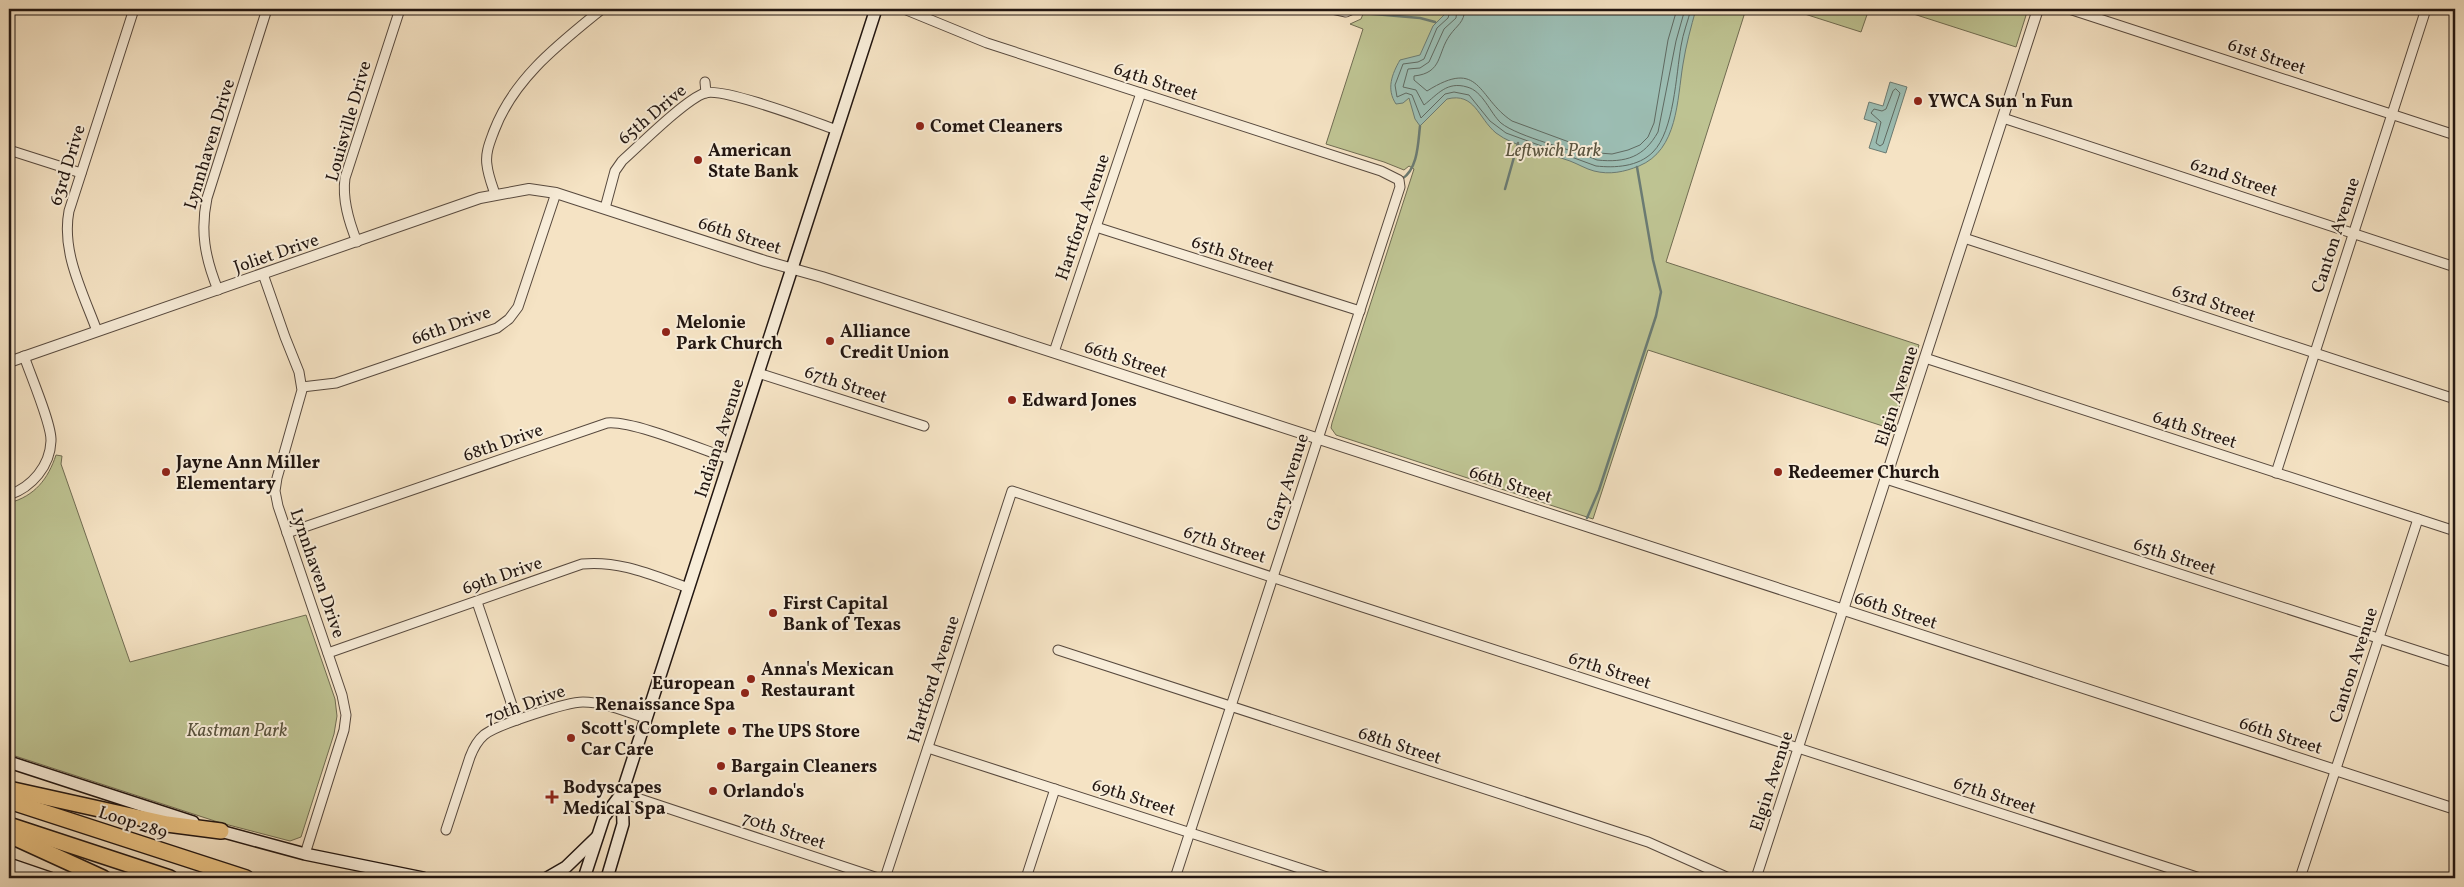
<svg xmlns="http://www.w3.org/2000/svg" width="2464" height="887" viewBox="0 0 2464 887" font-family="Vollkorn,serif">
<rect width="100%" height="100%" fill="#f5e3c4"/>
<filter id="stains"><feTurbulence type="fractalNoise" baseFrequency=".004" numOctaves="4"/><feColorMatrix values="0 0 0 0 .2 0 0 0 0 .09 0 0 0 0 .02 0 0 0 .5 -.17"/></filter>
<radialGradient id="worn" r=".72"><stop offset=".6" stop-color="#630" stop-opacity="0"/><stop offset="1" stop-color="#630" stop-opacity=".3"/></radialGradient>
<!-- green -->
<g fill="#bec392" stroke="#706c52">
<polygon points="1365,9 1746,9 1666,262 1919,345 1892,429 1648,350 1593,519 1336,435 1331,428 1332,423 1414,169 1409,166 1404,170 1384,162 1326,144 1363,29 1350,24 1361,19"/>
<polygon points="1789,9 1869,9 1861,32"/>
<polygon points="1898,9 2028,9 2016,47"/>
<path d="M56 455 62 456 61 464 130 662 306 615 335 699 337 716 334 734 301 837 290 841 221 823 9 754V503C35 496 48 479 56 455Z"/>
</g>
<!-- water -->
<g fill="#9cbeb4" stroke="#6b7b73">
<path d="M1446 9H1696C1691 27 1686 45 1683 64 1677 100 1678 150 1639 166 1624 172 1610 175 1594 171 1586 169 1578 164 1570 161 1548 153 1514 147 1496 133 1478 118 1475 92 1447 99L1420 126 1415 119 1409 98 1403 103 1396 104C1386 89 1392 74 1400 60L1420 55 1433 26 1444 15Z"/>
<polygon points="1890,82 1907,87 1886,153 1869,148 1877,123 1864,119 1869,102 1883,106"/>
</g>
<g fill="none" stroke-linecap="round" stroke-linejoin="round">
<!-- shore -->
<g stroke="#5f6a62" stroke-width="1">
<path d="M1451 9 1448 18 1437 28 1424 59 1418 62 1403 64 1395 85 1397 97 1406 93 1412 95 1421 118 1445 94 1454 92 1469 95 1490 121 1506 133 1596 166C1615 168 1638 167 1653 152 1674 131 1676 75 1681 46 1683 33 1688 21 1691 9"/>
<path d="M1457 9 1456 18 1444 29 1429 62 1420 68 1408 69 1403 87 1416 90 1424 105C1438 94 1447 81 1467 87 1483 91 1490 113 1501 123 1518 137 1574 150 1597 160 1626 163 1644 157 1658 132L1676 41 1685 9"/>
<path d="M1465 9C1464 23 1457 25 1450 35 1437 53 1443 73 1414 76V80L1427 91C1481 57 1477 98 1512 121L1599 153 1612 154 1628 150 1640 145 1648 137 1654 123 1668 40 1677 9"/>
<polygon points="1896,89 1900,93 1883,144 1880,146 1876,143 1881,122 1871,113 1874,109 1882,111 1886,109 1893,91"/>
</g>
<!-- stream -->
<g stroke="#6b7b73" stroke-width="2.5">
<polyline points="1362,13 1420,18 1435,22"/>
<path d="M1402 179C1418 169 1418 143 1420 126"/>
<polyline points="1505,189 1518,143"/>
<polyline points="1587,518 1599,490 1656,316 1661,292 1653,260 1637,167"/>
</g>
<defs>
<g id="minor">
<polyline points="904,9 987,43 1381,171 1399,180 1400,187 1175,878"/>
<polyline points="1332,9 1346,12 1353,9"/>
<polyline points="2069,9 2455,135"/>
<polyline points="705,82 706,93"/>
<polyline points="2003,118 2455,267"/>
<polyline points="9,150 81,173"/>
<path d="M495 194C492 185 488 175 487 165 485 153 490 142 494 131 514 78 559 44 602 9"/>
<path d="M605 208 615 171 622 161C640 145 686 99 705 93 723 87 814 122 837 130"/>
<polyline points="1096,227 1360,311"/>
<polyline points="1964,238 2455,399"/>
<path d="M357 242C349 222 342 200 345 178L400 9"/>
<polyline points="263,274 285,337 299,372 302,390 277,478 275,491 278,506 342,695 346,715 344,730 305,854"/>
<path d="M218 290C205 258 200 231 207 198L267 9"/>
<path d="M97 331C83 293 61 252 69 211L134 9"/>
<polyline points="1054,352 1141,93"/>
<polyline points="1925,358 2455,531"/>
<polyline points="758,373 924,426"/>
<polyline points="302,387 336,383 497,328 509,319 518,307 556,193"/>
<polyline points="2276,473 2426,9"/>
<polyline points="1886,479 2455,663"/>
<path d="M9 495C32 487 50 466 51 441 52 425 30 374 24 356"/>
<path d="M287 533 607 423C632 420 703 450 730 459"/>
<polyline points="477,602 517,720"/>
<polyline points="1058,650 1648,842 1729,878"/>
<path d="M328 653 582 564C620 560 654 576 689 588"/>
<polyline points="928,748 1330,878"/>
<polyline points="622,793 878,878"/>
<path d="M446 830 470 757C473 749 477 741 484 735 496 725 567 702 583 702 605 702 626 712 646 718"/>
<polyline points="885,878 1012,491 1347,602 2200,878"/>
<polyline points="1026,878 1055,789"/>
<polyline points="1756,878 1843,610"/>
<polyline points="2300,878 2418,519"/>
</g>
<g id="tertiary">
<polyline points="9,362 480,198 529,189 556,193 765,261 822,277 2455,809"/>
<polyline points="1843,610 2038,9"/>
</g>
<g id="secondary">
<polyline points="9,762 193,822"/>
<polyline points="213,829 305,854 423,878"/>
<polyline points="9,864 50,878"/>
<polyline points="547,878 566,867 597,837"/>
<polyline points="584,878 604,817 622,793 876,9"/>
<polyline points="607,878 623,824 622,793"/>
</g>
<g id="motorway">
<polyline points="9,789 167,824 221,831"/>
<polyline points="9,801 246,878"/>
<polyline points="9,825 170,878"/>
<polyline points="9,835 103,878"/>
</g>
</defs>
<!-- minor casing -->
<use href="#minor" stroke="#57493e" stroke-width="11"/>
<!-- tertiary casing -->
<use href="#tertiary" stroke="#57493e" stroke-width="12"/>
<!-- secondary casing -->
<use href="#secondary" stroke="#221611" stroke-width="14"/>
<!-- motorway casing -->
<use href="#motorway" stroke="#221611" stroke-width="18"/>
<!-- minor -->
<use href="#minor" stroke="#f8edd9" stroke-width="9"/>
<!-- tertiary -->
<use href="#tertiary" stroke="#f8edd9" stroke-width="10"/>
<!-- secondary -->
<use href="#secondary" stroke="#f8edd9" stroke-width="11"/>
<!-- motorway -->
<use href="#motorway" stroke="#eac282" stroke-width="15"/>
</g>
<!-- markers -->
<g fill="#8f2418" stroke="#f8edd9" stroke-width="2">
<circle cx="1918" cy="101" r="5"/>
<circle cx="920" cy="126" r="5"/>
<circle cx="698" cy="160" r="5"/>
<circle cx="666" cy="332" r="5"/>
<circle cx="830" cy="341" r="5"/>
<circle cx="1012" cy="400" r="5"/>
<circle cx="166" cy="472" r="5"/>
<circle cx="1778" cy="472" r="5"/>
<circle cx="773" cy="613" r="5"/>
<circle cx="751" cy="679" r="5"/>
<circle cx="745" cy="693" r="5"/>
<circle cx="732" cy="731" r="5"/>
<circle cx="571" cy="738" r="5"/>
<circle cx="721" cy="766" r="5"/>
<circle cx="713" cy="791" r="5"/>
<path d="M549.5 789.5h5v5h5v5h-5v5h-5v-5h-5v-5h5z"/>
</g>
<g text-anchor="middle" stroke-width="4" stroke-linejoin="round" paint-order="stroke">
<!-- street labels -->
<g font-size="18" fill="#221611" stroke="#f8edd9">
<text transform="translate(2267 56) rotate(18)" y="6">61st Street</text>
<text transform="translate(1156 81) rotate(18)" y="6">64th Street</text>
<text transform="translate(652 114) rotate(-40)" y="6">65th Drive</text>
<text transform="translate(348 121) rotate(-74)" y="6">Louisville Drive</text>
<text transform="translate(209 144) rotate(-73)" y="6">Lynnhaven Drive</text>
<text transform="translate(67 165) rotate(-73)" y="6">63rd Drive</text>
<text transform="translate(2234 177) rotate(18)" y="6">62nd Street</text>
<text transform="translate(1082 217) rotate(-71)" y="6">Hartford Avenue</text>
<text transform="translate(740 235) rotate(18)" y="6">66th Street</text>
<text transform="translate(2335 235) rotate(-72)" y="6">Canton Avenue</text>
<text transform="translate(276 253) rotate(-19)" y="6">Joliet Drive</text>
<text transform="translate(1233 254) rotate(18)" y="6">65th Street</text>
<text transform="translate(2214 303) rotate(18)" y="6">63rd Street</text>
<text transform="translate(451 325) rotate(-20)" y="6">66th Drive</text>
<text transform="translate(1126 359) rotate(18)" y="6">66th Street</text>
<text transform="translate(846 384) rotate(18)" y="6">67th Street</text>
<text transform="translate(1896 396) rotate(-72)" y="6">Elgin Avenue</text>
<text transform="translate(2195 429) rotate(18)" y="6">64th Street</text>
<text transform="translate(719 438) rotate(-72)" y="6">Indiana Avenue</text>
<text transform="translate(503 442) rotate(-19)" y="6">68th Drive</text>
<text transform="translate(1287 482) rotate(-72)" y="6">Gary Avenue</text>
<text transform="translate(1511 484) rotate(18)" y="6">66th Street</text>
<text transform="translate(1225 544) rotate(18)" y="6">67th Street</text>
<text transform="translate(2175 556) rotate(18)" y="6">65th Street</text>
<text transform="translate(318 573) rotate(71)" y="6">Lynnhaven Drive</text>
<text transform="translate(502 575) rotate(-19)" y="6">69th Drive</text>
<text transform="translate(1896 610) rotate(18)" y="6">66th Street</text>
<text transform="translate(2353 665) rotate(-72)" y="6">Canton Avenue</text>
<text transform="translate(1610 670) rotate(18)" y="6">67th Street</text>
<text transform="translate(933 679) rotate(-72)" y="6">Hartford Avenue</text>
<text transform="translate(525 704) rotate(-20)" y="6">70th Drive</text>
<text transform="translate(2281 735) rotate(18)" y="6">66th Street</text>
<text transform="translate(1400 745) rotate(18)" y="6">68th Street</text>
<text transform="translate(1771 781) rotate(-72)" y="6">Elgin Avenue</text>
<text transform="translate(1995 795) rotate(18)" y="6">67th Street</text>
<text transform="translate(1134 797) rotate(18)" y="6">69th Street</text>
<text transform="translate(133 822) rotate(18)" y="6">Loop 289</text>
<text transform="translate(784 830) rotate(18)" y="6">70th Street</text>
</g>
<!-- poi labels -->
<g font-size="18" font-weight="bold" fill="#221611" stroke="#f8edd9" text-anchor="start">
<text x="1928" y="107">YWCA Sun 'n Fun</text>
<text x="930" y="132">Comet Cleaners</text>
<text x="708" y="156">American<tspan x="708" dy="21">State Bank</tspan></text>
<text x="676" y="328">Melonie<tspan x="676" dy="21">Park Church</tspan></text>
<text x="840" y="337">Alliance<tspan x="840" dy="21">Credit Union</tspan></text>
<text x="1022" y="406">Edward Jones</text>
<text x="176" y="468">Jayne Ann Miller<tspan x="176" dy="21">Elementary</tspan></text>
<text x="1788" y="478">Redeemer Church</text>
<text x="783" y="609">First Capital<tspan x="783" dy="21">Bank of Texas</tspan></text>
<text x="761" y="675">Anna's Mexican<tspan x="761" dy="21">Restaurant</tspan></text>
<text x="735" y="689" text-anchor="end">European<tspan x="735" dy="21">Renaissance Spa</tspan></text>
<text x="581" y="734">Scott's Complete<tspan x="581" dy="21">Car Care</tspan></text>
<text x="742" y="737">The UPS Store</text>
<text x="731" y="772">Bargain Cleaners</text>
<text x="563" y="793">Bodyscapes<tspan x="563" dy="21">Medical Spa</tspan></text>
<text x="723" y="797">Orlando's</text>
</g>
<!-- park labels -->
<g font-size="18" font-style="italic" fill="#59533e" stroke="#f8edd9">
<text x="1553" y="156">Leftwich Park</text>
<text x="237" y="736">Kastman Park</text>
</g>
</g>
<!-- margin -->
<rect width="2464" height="887" fill="none" stroke="#f5e3c4" stroke-width="30"/>
<rect x="10" y="10" width="2444" height="867" fill="none" stroke="#221611" stroke-width="2.5"/>
<rect x="15" y="15" width="2434" height="857" fill="none" stroke="#221611"/>
<rect width="100%" height="100%" filter="url(#stains)"/>
<rect width="100%" height="100%" fill="url(#worn)"/>
</svg>
